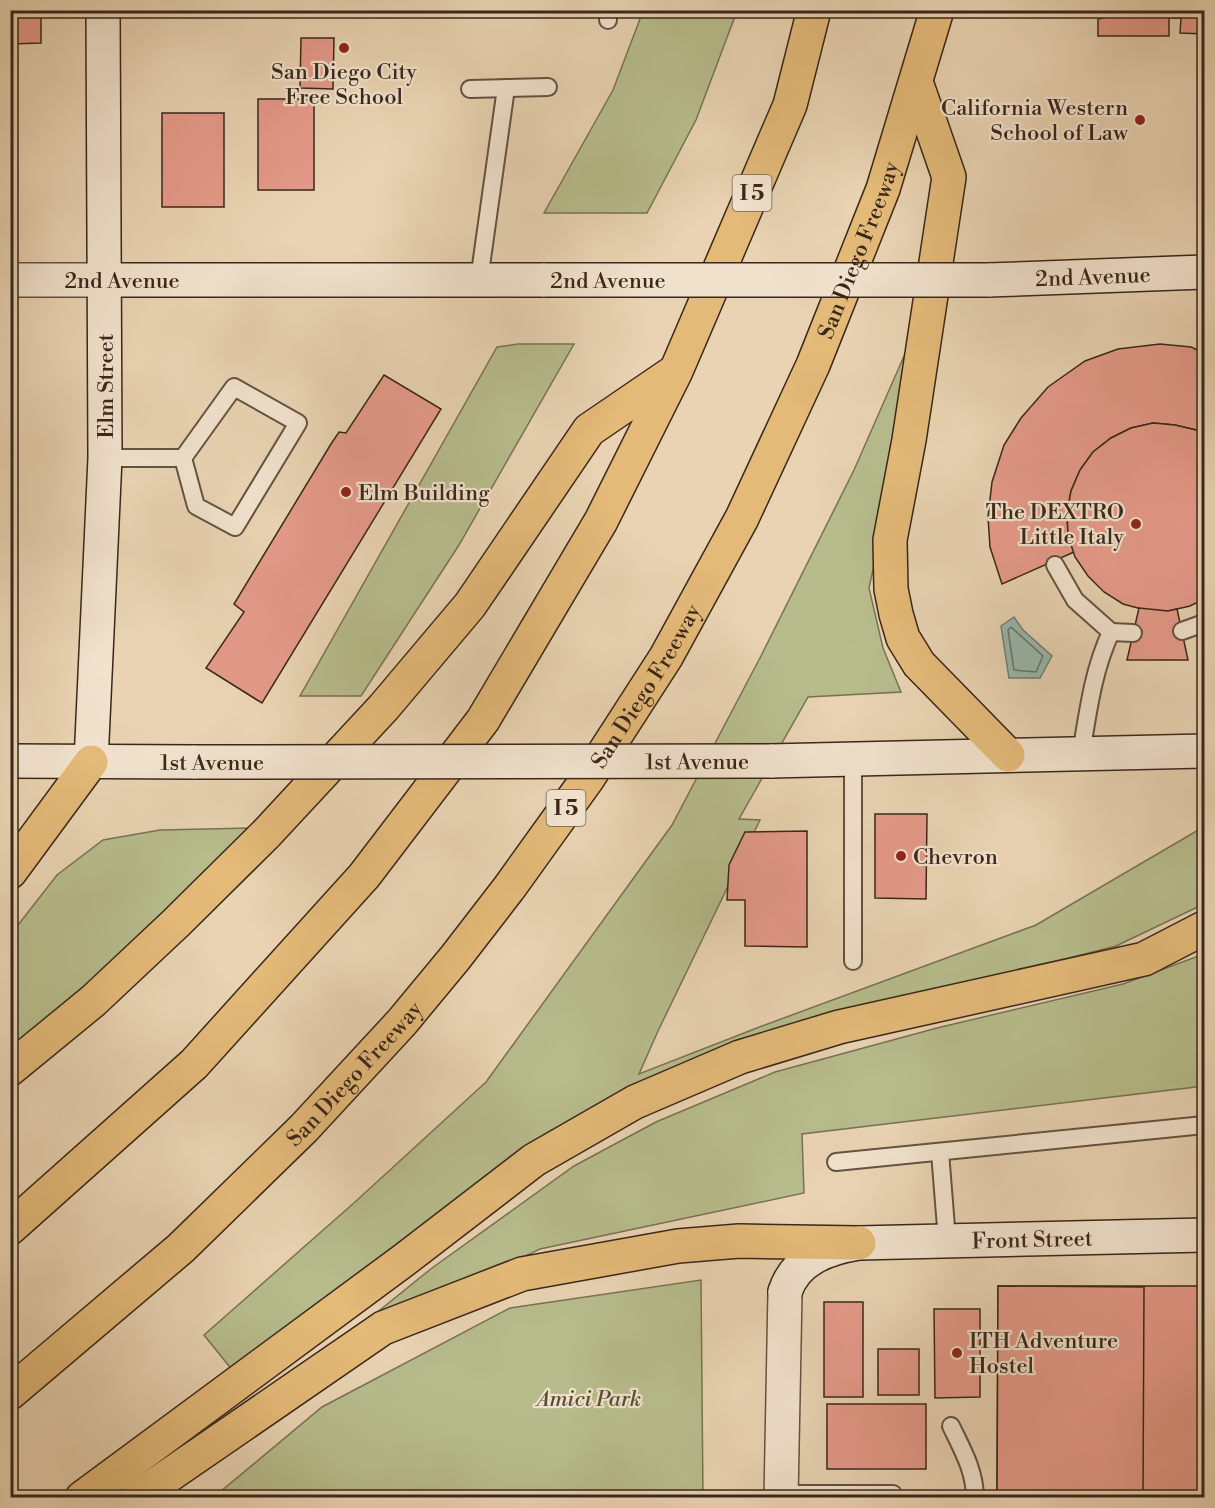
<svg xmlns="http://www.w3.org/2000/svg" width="1215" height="1508" viewBox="0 0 1215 1508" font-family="'Libre Bodoni',serif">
<rect width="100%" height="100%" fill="#e9d3b2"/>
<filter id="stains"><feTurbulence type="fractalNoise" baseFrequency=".00333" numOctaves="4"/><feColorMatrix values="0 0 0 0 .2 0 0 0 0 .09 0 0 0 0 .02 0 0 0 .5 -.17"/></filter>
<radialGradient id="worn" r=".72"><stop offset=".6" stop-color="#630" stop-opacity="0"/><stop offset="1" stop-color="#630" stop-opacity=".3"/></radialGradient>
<!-- green -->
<g fill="#b7bc8c" stroke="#787254" stroke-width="1.5">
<polygon points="643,11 737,11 696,120 647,213 544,213 613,90"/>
<polygon points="518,344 574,344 459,545 361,696 300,696 497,347"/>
<polygon points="908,347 921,349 869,588 883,648 901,692 808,697 739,819 760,820 658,1031 639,1074 762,1026 1036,925 1200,829 1204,828 1204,904 1116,946 763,1037 637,1087 398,1243 265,1348 233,1371 204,1335 355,1202 486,1082 672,825 762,654 854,470"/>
<polygon points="250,828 127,950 11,1049 11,934 57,875 103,840 160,830"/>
<polygon points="1204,954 1204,1086 802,1134 804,1193 540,1249 334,1347 432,1268 574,1166 656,1122 775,1072 937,1028 1123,984"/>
<polygon points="701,1280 703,1497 214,1497 322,1407 510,1308"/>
</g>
<!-- water -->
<polygon fill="#97b8ac" stroke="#717e72" stroke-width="1.5" points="1014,617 1023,630 1052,656 1040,678 1009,678 1001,626"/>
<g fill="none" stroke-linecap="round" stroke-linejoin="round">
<!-- shore -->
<polygon stroke="#687064" stroke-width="1.5" points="1011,627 1043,656 1036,672 1014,670 1008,630"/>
</g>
<!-- building -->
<g fill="#e59a89" stroke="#39271b" stroke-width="1.5">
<polygon points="10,10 41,10 41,43 10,44"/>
<polygon points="1112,10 1204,10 1204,34 1180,33 1181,18 1169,18 1169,36 1098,36 1098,19 1111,16"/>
<polygon points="301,38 334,38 333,89 300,88"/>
<rect x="258" y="99" width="56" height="91"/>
<rect x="162" y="113" width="62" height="94"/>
<polygon points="1160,344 1191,347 1204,353 1204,435 1196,430 1175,425 1153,423 1131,428 1111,438 1093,452 1080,470 1071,491 1067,513 1068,535 1074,552 1002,584 990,547 988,517 992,482 1004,445 1021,418 1048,387 1085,361 1118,349"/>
<rect x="10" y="368" width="6" height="310"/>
<polygon points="384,375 441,409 262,703 206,668 244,612 234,604 331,444 339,432 346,433"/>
<polygon points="1153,423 1175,425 1196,430 1204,435 1204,599 1190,606 1168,611 1145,610 1123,604 1104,592 1088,576 1075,557 1068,535 1067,513 1071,491 1080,470 1093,452 1111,438 1131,428"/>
<polygon points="1139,608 1168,611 1177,609 1188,660 1127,660"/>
<polygon points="875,814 927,814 926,899 875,898"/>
<polygon points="807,831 807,947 745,946 745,900 727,900 729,865 745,832"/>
<polygon points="998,1286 1204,1286 1204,1498 997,1498"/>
<polygon points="998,1286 1144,1287 1143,1498 997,1498"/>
<rect x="824" y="1302" width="39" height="95"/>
<polygon points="934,1309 980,1309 980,1397 935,1398"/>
<rect x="878" y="1349" width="41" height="46"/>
<rect x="827" y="1404" width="99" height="65"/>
</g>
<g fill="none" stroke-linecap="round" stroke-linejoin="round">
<defs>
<g id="lane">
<polyline points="608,10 608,20"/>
<polyline points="470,89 548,87"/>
<polyline points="479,280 506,88"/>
<polygon points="234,387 298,423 235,527 196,506 183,458"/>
<polyline points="105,458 183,458"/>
<path d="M1055 565 1075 600 1111 632C1093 670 1088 712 1081 754"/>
<polyline points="1182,631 1204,623"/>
<polyline points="1111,632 1133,633"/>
<polyline points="853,759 853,961"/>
<polyline points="940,1152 947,1240"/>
<polyline points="836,1162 1204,1125"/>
<path d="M951 1426C962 1449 975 1471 975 1498"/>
<polyline points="781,1494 893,1494"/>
</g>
<g id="street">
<polyline points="10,280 104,280"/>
<polyline points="781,1498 785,1292"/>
</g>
<g id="secondary">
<polyline points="104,280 545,280"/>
<path id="s1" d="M988 280 1204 272"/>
<polyline points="10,761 196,762"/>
<polyline points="770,761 1204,751"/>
<polyline points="91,762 105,458 103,10"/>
<path id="s2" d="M785 1292C795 1259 828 1248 859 1243L1204 1235"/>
</g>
<g id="highway">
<polyline points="916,82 949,177 909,440 890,540 891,589 896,614 903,638 919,664 1008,755"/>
<polyline points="10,872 91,762"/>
<polyline points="10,1069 93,1001 176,923 266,834 384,707 470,605 589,430 674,372"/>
<polyline points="10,1228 194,1064 364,876 483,720 601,521 676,371 790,105 814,10"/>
<path id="s3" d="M10 1393 181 1248 304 1128 402 1022 455 958 509 888 588 778 666 657 742 518 813 365 883 189 937 10"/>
<polyline points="82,1498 404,1260 534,1160 635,1102 740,1057 839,1027 1144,959 1204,928"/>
<polyline points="136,1498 383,1328 522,1274 678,1246 739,1241 859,1243"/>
</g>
</defs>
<!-- lane casing -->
<use href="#lane" stroke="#655241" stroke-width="20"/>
<!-- street casing -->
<use href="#street" stroke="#655241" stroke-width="36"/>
<!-- secondary casing -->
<use href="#secondary" stroke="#39271b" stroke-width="36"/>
<!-- highway casing -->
<use href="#highway" stroke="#39271b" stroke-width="36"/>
<!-- lane -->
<use href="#lane" stroke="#f1e2cd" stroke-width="16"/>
<!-- street -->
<use href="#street" stroke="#f1e2cd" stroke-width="33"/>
<!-- secondary -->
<use href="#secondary" stroke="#f1e2cd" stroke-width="33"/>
<!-- highway -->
<use href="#highway" stroke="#e4ba79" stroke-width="33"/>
<defs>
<g id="secondary-bridge">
<path id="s4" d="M545 280H988"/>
<path id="s5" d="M196 762 770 761"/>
</g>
</defs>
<!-- secondary-bridge casing -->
<use href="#secondary-bridge" stroke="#39271b" stroke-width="36" stroke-linecap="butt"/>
<!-- secondary-bridge -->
<use href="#secondary-bridge" stroke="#f1e2cd" stroke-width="33"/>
</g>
<!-- markers -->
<g fill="#8f2418" stroke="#f1e2cd" stroke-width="2">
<circle cx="344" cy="48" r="6"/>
<circle cx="1140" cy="120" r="6"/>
<circle cx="346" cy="492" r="6"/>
<circle cx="1136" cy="524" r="6"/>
<circle cx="901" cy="856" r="6"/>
<circle cx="957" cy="1353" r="6"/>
</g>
<g text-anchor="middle" stroke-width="4.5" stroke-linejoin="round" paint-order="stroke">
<!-- shield labels -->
<g fill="#f1e2cd" stroke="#705f50" stroke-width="1.5">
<rect x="732.5" y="175" width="39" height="36" rx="4.5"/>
<rect x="546.5" y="790" width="39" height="36" rx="4.5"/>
</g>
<g font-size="21" font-weight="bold" fill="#39271b">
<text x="752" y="200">I 5</text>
<text x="566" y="815">I 5</text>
</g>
<!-- poi labels -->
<g font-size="22" fill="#39271b" stroke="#f1e2cd" text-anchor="start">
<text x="344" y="79" text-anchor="middle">San Diego City<tspan x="344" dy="25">Free School</tspan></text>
<text x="1128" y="115" text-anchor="end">California Western<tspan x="1128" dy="25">School of Law</tspan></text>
<text x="358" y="500">Elm Building</text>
<text x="1124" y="519" text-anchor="end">The DEXTRO<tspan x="1124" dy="25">Little Italy</tspan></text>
<text x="913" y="864">Chevron</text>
<text x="969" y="1348">ITH Adventure<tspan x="969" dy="25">Hostel</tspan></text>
</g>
<!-- street labels -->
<g font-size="22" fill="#39271b" stroke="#f1e2cd">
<text dy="8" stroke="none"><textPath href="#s3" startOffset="1442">San Diego Freeway</textPath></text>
<text dy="8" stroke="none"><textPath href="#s1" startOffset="105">2nd Avenue</textPath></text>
<text x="122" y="288">2nd Avenue</text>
<text dy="8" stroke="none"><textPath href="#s4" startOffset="63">2nd Avenue</textPath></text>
<text transform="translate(105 386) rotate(-90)" y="8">Elm Street</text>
<text dy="8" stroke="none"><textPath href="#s3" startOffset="956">San Diego Freeway</textPath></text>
<text dy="8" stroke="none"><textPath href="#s5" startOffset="501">1st Avenue</textPath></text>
<text x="212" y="770">1st Avenue</text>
<text dy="8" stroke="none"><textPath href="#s3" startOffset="470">San Diego Freeway</textPath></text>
<text dy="8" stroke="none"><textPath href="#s2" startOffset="267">Front Street</textPath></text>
</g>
<!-- park labels -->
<g font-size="22" font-style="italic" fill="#584c37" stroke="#f1e2cd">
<text x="589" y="1406">Amici Park</text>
</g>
</g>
<!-- margin -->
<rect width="1215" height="1508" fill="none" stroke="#e9d3b2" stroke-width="36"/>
<rect x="12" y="12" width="1191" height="1484" fill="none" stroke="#39271b" stroke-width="3"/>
<rect x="18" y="18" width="1179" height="1472" fill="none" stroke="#39271b" stroke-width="1.5"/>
<rect width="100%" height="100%" filter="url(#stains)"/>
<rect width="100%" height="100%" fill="url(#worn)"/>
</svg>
